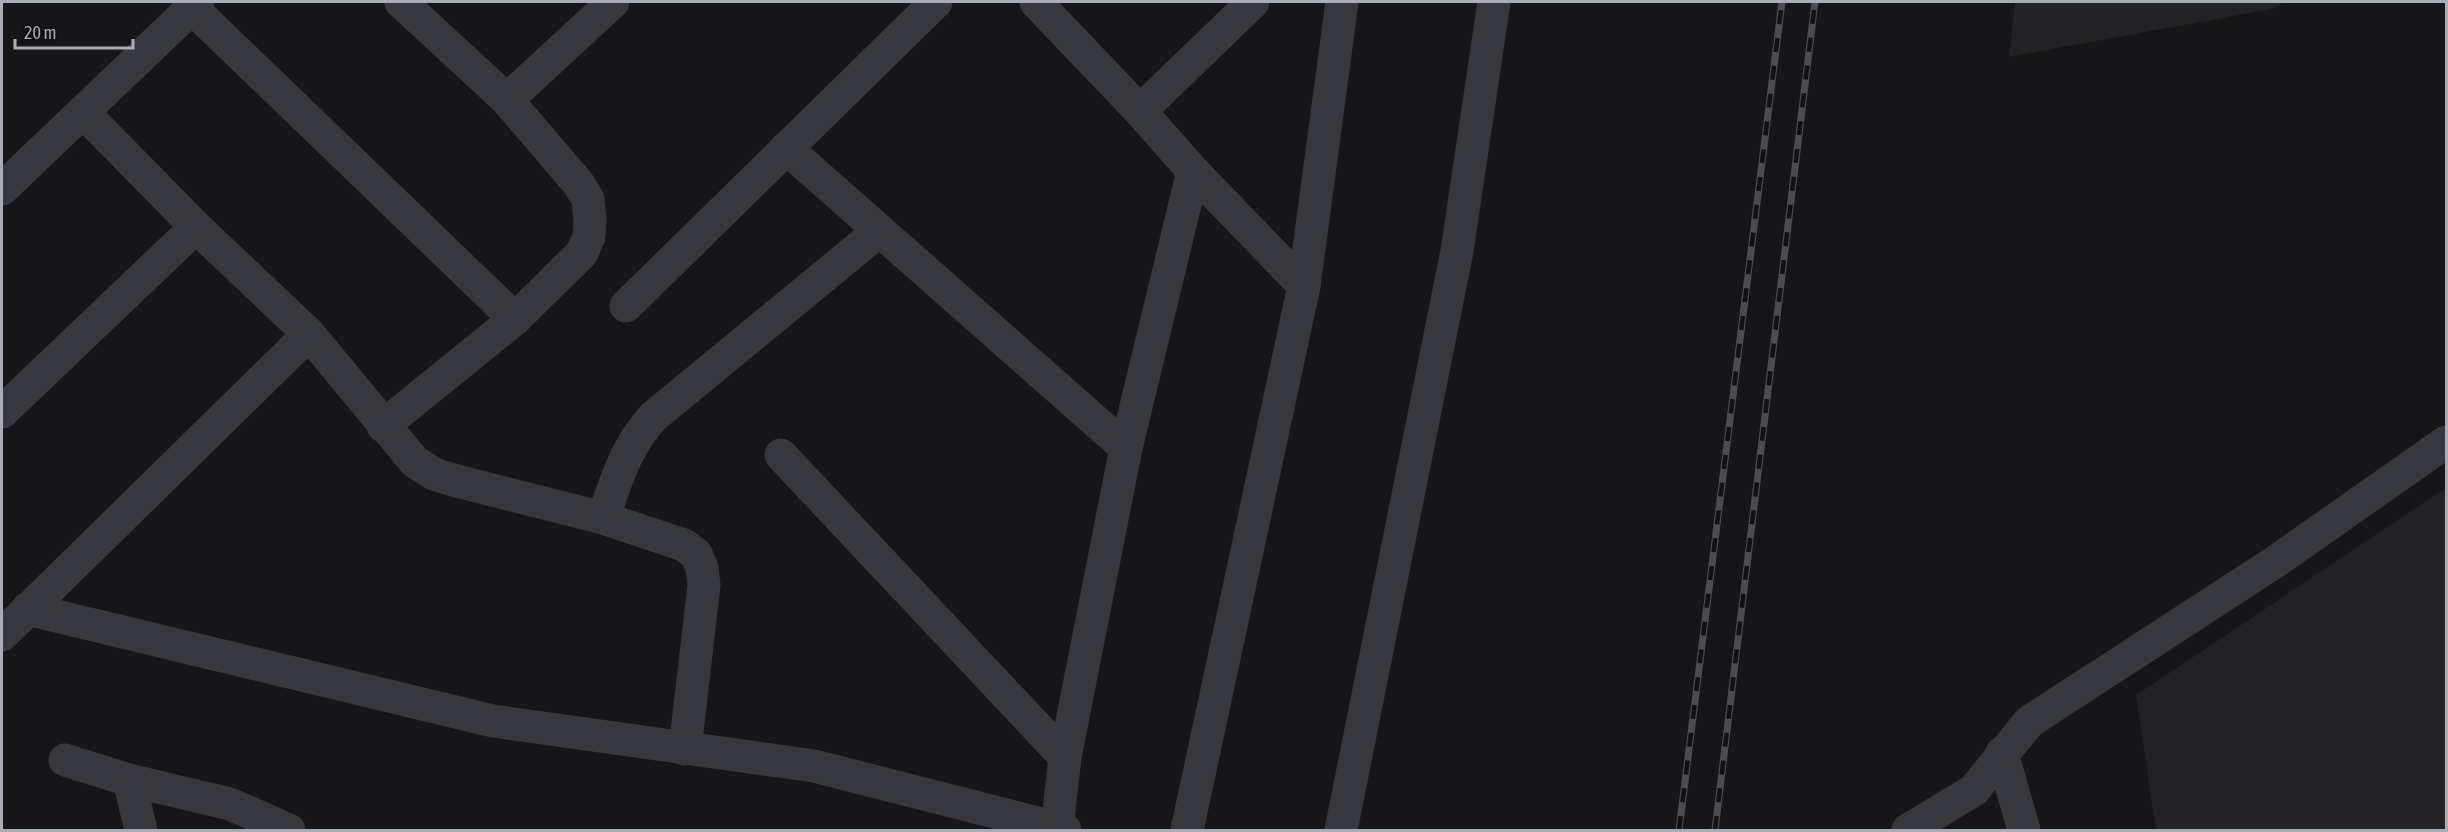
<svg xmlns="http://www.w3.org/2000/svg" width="2448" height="832" viewBox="0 0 2448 832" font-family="'Asap Condensed',sans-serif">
<rect width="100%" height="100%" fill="#161618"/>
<!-- built -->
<g fill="#222225">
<polygon points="2015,2 2285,2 2272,9 2009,57"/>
<polygon points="2446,488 2446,830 2156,830 2136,695"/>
</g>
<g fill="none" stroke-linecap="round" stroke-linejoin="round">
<!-- street -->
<g stroke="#37383d" stroke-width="33">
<polyline points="1036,2 1140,111 1193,171 1304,286"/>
<polyline points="192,8 515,319"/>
<polyline points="507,100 613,2"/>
<polyline points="1140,111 1253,2"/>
<polyline points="83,112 196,227 309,334 415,462 434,474 453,480 603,518 684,545 696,554 702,568 704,585 685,749"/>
<polyline points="786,148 1126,448"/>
<polyline points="2,189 198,2"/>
<polyline points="626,306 936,2"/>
<polyline points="2,412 196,227"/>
<polyline points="383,426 515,319 582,253 589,236 590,221 588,199 578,183 507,100 401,2"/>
<polyline points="781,455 1065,757"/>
<path d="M603 518C617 479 625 448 653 417L879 231"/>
<polyline points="27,609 493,721 814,766 1065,830"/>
<polyline points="2,635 309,334"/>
<polyline points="2002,753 2024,830"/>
<polyline points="65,760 129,780 230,804 289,830"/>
<polyline points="129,780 141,830"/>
<polyline points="1057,828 1065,757 1126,448 1193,171"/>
<polyline points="1187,830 1304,286 1342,2"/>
<polyline points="1341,830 1457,251 1494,2"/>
<polyline points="1908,830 1974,790 2029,722 2275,562 2446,442"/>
</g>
<defs>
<g id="rail">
<polyline points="1679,830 1782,2"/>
<polyline points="1715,830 1815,2"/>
</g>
</defs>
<!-- rail casing -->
<use href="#rail" stroke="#4a4c52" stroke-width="7"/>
<!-- rail -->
<use href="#rail" stroke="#111113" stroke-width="4.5" stroke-dasharray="14" stroke-linecap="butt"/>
</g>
<!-- border -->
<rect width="2448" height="832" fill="none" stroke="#a8adb8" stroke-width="6"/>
<!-- scale -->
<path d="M15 39v9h118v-9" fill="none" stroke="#a8adb8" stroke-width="3"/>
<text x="24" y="39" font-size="18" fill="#a8adb8" stroke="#111113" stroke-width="4.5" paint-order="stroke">20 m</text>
</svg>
